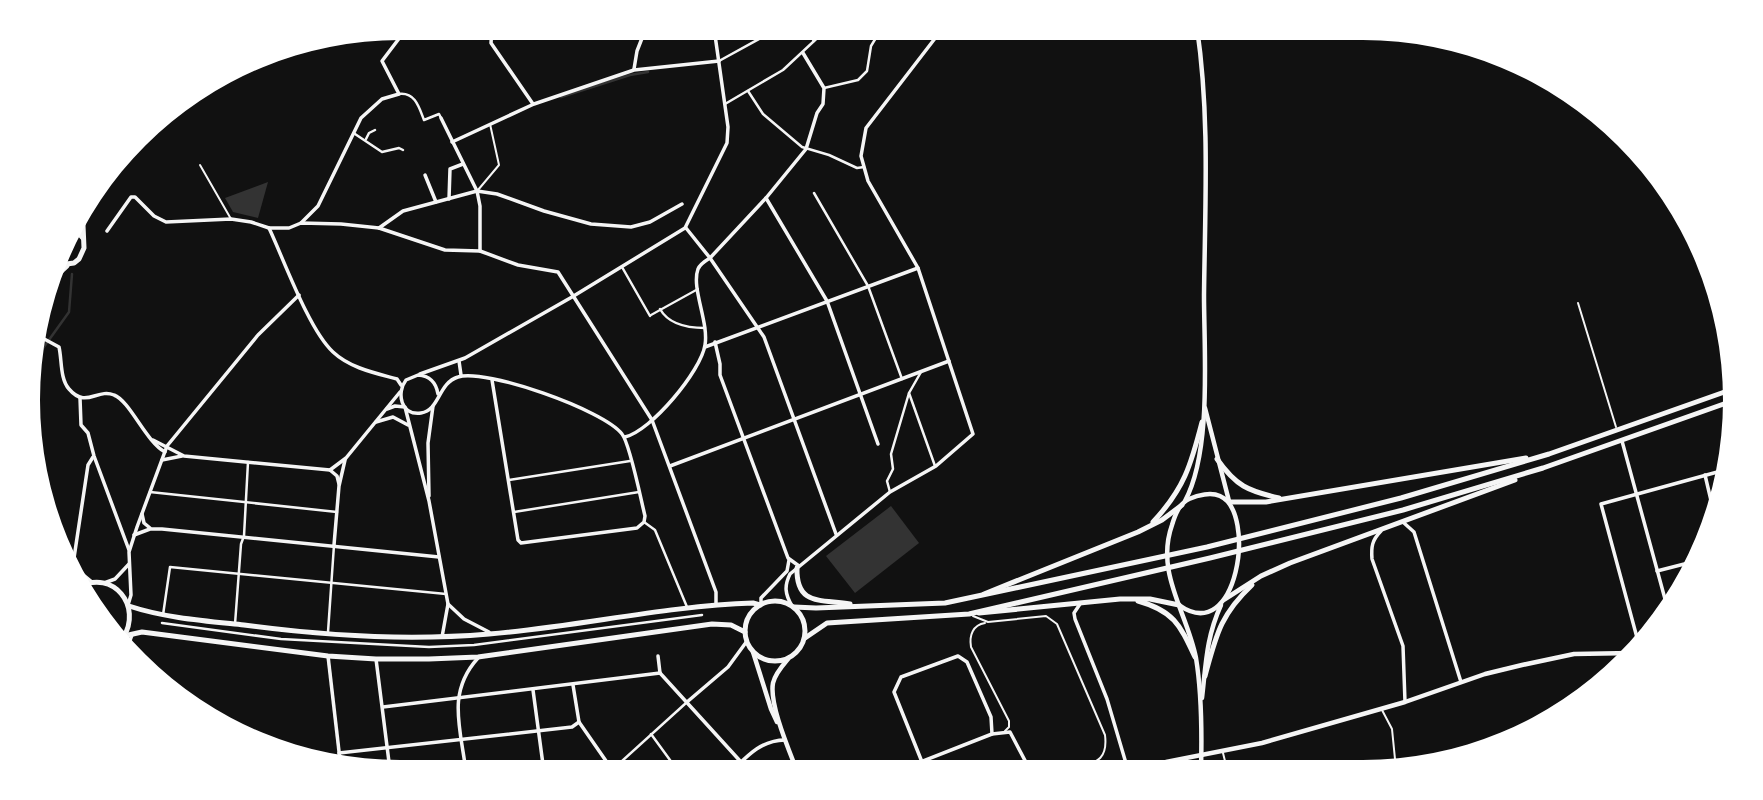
<svg xmlns="http://www.w3.org/2000/svg" width="1763" height="800" viewBox="0 0 1763 800" font-family="'Archivo Narrow',sans-serif">
<rect width="100%" height="100%" fill="#111"/>
<!-- water -->
<g fill="#333">
<polygon points="268,182 258,218 233,212 225,198"/>
<polygon points="891,506 919,543 855,593 826,556"/>
</g>
<g fill="none" stroke-linecap="round" stroke-linejoin="round">
<!-- stream -->
<g stroke="#333" stroke-width="2.5">
<polyline points="561,97 630,75 648,72"/>
<polyline points="33,384 41,351 69,312 72,274"/>
<polyline points="33,407 46,491"/>
</g>
<!-- service -->
<g stroke="#f5f5f5" stroke-width="2">
<polyline points="200,165 231,219"/>
<polyline points="478,190 499,165 490,124"/>
<polyline points="1578,303 1616,427"/>
<polyline points="651,315 698,289"/>
<path d="M973 616 988 622 1046 616 1057 624 1105 735C1108 759 1097 762 1077 770"/>
<path d="M985 623C973 625 969 635 971 647L1009 721V727L1005 731"/>
<polyline points="1382,710 1392,729 1396,769"/>
<polyline points="1223,753 1227,769"/>
</g>
<!-- pedestrian -->
<g stroke="#f5f5f5" stroke-width="2.5">
<polyline points="805,28 814,41"/>
<polyline points="719,61 779,28"/>
<polyline points="824,88 858,80 867,71 871,46 882,28"/>
<polyline points="748,91 763,114 802,147 829,155 857,168 864,167"/>
<path d="M399 94C415 92 419 107 424 120L439 114 441 118"/>
<polyline points="725,104 783,70 828,28"/>
<polyline points="355,134 382,152 399,148 403,150"/>
<polyline points="366,139 369,133 375,130"/>
<polyline points="814,193 868,286 902,379"/>
<polyline points="622,267 650,316"/>
<path d="M660 309C669 325 688 328 705 328"/>
<polyline points="921,372 909,393 935,466"/>
<polyline points="509,480 630,461"/>
<polyline points="150,492 337,512"/>
<polyline points="890,492 887,481 893,469 891,454 909,393"/>
<polyline points="514,512 639,492"/>
<polyline points="644,522 655,530 687,607"/>
<polyline points="163,615 170,567 446,594"/>
<polyline points="162,623 281,639 429,647 474,645 702,615"/>
<polyline points="235,624 241,544 244,536 248,462"/>
<polyline points="328,632 334,545"/>
<polyline points="651,734 678,771"/>
<polyline points="611,771 686,703"/>
</g>
<!-- minor -->
<g stroke="#f5f5f5" stroke-width="3.5">
<polyline points="492,28 491,43 533,104"/>
<polyline points="634,69 637,51 646,28"/>
<polyline points="441,118 477,191 480,206 480,251"/>
<polyline points="452,142 534,104 634,70 719,61"/>
<polyline points="425,175 436,202"/>
<polyline points="766,198 827,301 878,444"/>
<polyline points="449,199 450,169 463,164"/>
<polyline points="301,223 318,206 361,118 382,99 399,94 382,61 407,28"/>
<path d="M269 228C284 260 309 330 333 352 350 368 375 373 397 379L401 385"/>
<polyline points="379,228 403,211 477,191 497,194 544,211 591,224 631,227 650,222 682,204"/>
<polyline points="686,228 710,258 764,337 836,534"/>
<polyline points="107,231 131,197 135,197 154,216 166,222 231,219 251,222 269,228 289,228 301,223 341,224 379,228 445,250 480,251 518,265 558,272 652,420 716,592 716,604"/>
<path d="M35 334 59 347C62 360 60 379 69 389 86 409 97 388 114 395 130 401 146 442 165 452"/>
<polyline points="715,342 720,364 720,375 788,558 799,566"/>
<polyline points="705,347 918,268"/>
<polyline points="459,361 461,375"/>
<polyline points="420,374 465,358 572,297 685,228 727,143 728,127 714,28"/>
<path d="M438 394C436 382 430 376 418 375L406 380C396 393 401 416 421 413 440 410 438 383 458 377 485 368 604 410 622 434 630 444 641 500 645 516L644 522 637 528 521 543 518 540 492 380"/>
<polyline points="80,398 81,425 88,433 94,456 129,550"/>
<polyline points="387,409 395,406 405,407 429,501 448,604 442,637"/>
<polyline points="376,422 393,417 408,425"/>
<path d="M625 437C651 431 701 371 705 345 709 322 691 288 698 269 700 264 705 261 710 258L766 198 806 149 817 113 823 104 824 88 803 53"/>
<polyline points="153,440 184,456 330,470 346,458 400,392"/>
<polyline points="1622,441 1668,610"/>
<polyline points="162,460 182,456"/>
<polyline points="670,466 949,361"/>
<polyline points="330,470 337,476 339,484"/>
<polyline points="1705,475 1713,509"/>
<polyline points="429,496 428,443 433,406"/>
<polyline points="142,514 144,523 150,528"/>
<polyline points="1404,523 1414,532 1461,682"/>
<path d="M1381 531C1372 540 1371 547 1372 559L1403 646 1405 702"/>
<polyline points="134,535 150,529 162,529 439,557"/>
<polyline points="334,545 339,486 345,460"/>
<polyline points="72,569 74,560"/>
<polyline points="1657,571 1696,561"/>
<polyline points="92,582 81,573 74,558 88,465 93,457"/>
<polyline points="104,583 115,579 129,564"/>
<polyline points="448,604 464,619 489,632"/>
<polyline points="761,604 761,598 787,571 789,560"/>
<polyline points="1080,604 1074,613 1075,619 1107,699 1128,770"/>
<polyline points="128,605 131,595 129,552 137,527 167,446 258,335 299,295"/>
<path d="M792 606C785 594 784 586 790 574L890 492 936 466 973 434 918 268 868 181 861 156 866 128 943 28"/>
<polyline points="1639,645 1601,504 1721,471"/>
<polyline points="128,646 132,635"/>
<polyline points="328,656 340,760"/>
<polyline points="658,656 660,673"/>
<polyline points="376,659 390,770"/>
<polyline points="660,673 741,762"/>
<polyline points="573,685 579,722 613,771"/>
<polyline points="533,690 544,772"/>
<polyline points="687,702 728,667 747,641"/>
<polyline points="383,707 660,673"/>
<polyline points="339,753 572,727 579,722"/>
<polyline points="922,762 894,692 901,677 958,656 967,662 991,717 992,734"/>
<polyline points="900,770 992,734 1010,732 1030,770"/>
<path d="M732 771C748 755 762 740 785 740"/>
<path d="M466 772C461 729 446 693 478 658"/>
<polyline points="501,772 544,766"/>
</g>
<!-- tertiary -->
<g stroke="#f5f5f5" stroke-width="4.5">
<polyline points="753,652 771,709 777,722"/>
<path d="M788 659C782 666 775 674 773 683 769 704 789 750 797 771"/>
<polyline points="1145,770 1166,762 1262,743 1405,702 1485,674 1522,665 1574,654 1632,653"/>
</g>
<!-- secondary -->
<g stroke="#f5f5f5" stroke-width="4.5">
<polyline points="1205,408 1229,501"/>
<path d="M1185 501C1212 451 1204 353 1204 295 1205 206 1210 116 1197 28"/>
<path d="M1179 605C1238 647 1257 512 1220 496 1211 492 1198 495 1189 499 1179 504 1175 515 1172 525 1155 573 1187 612 1196 658 1202 695 1202 732 1201 769"/>
<path d="M1202 698C1206 664 1206 638 1221 605"/>
</g>
<!-- primary -->
<g stroke="#f5f5f5" stroke-width="5">
<polyline points="76,219 81,210"/>
<polyline points="73,227 83,238"/>
<polyline points="59,265 74,263 79,259 84,248 83,225 86,205"/>
<polyline points="54,278 67,266"/>
<path d="M1217 459C1236 486 1248 491 1279 498"/>
<polyline points="1229,502 1266,502 1526,458"/>
<path d="M1153 522C1184 489 1191 465 1202 422"/>
<path d="M797 568C796 606 821 599 850 604"/>
<path d="M79 587C113 569 143 606 123 638"/>
<polyline points="984,594 1138,532 1162,520 1182,505"/>
<polyline points="1225,599 1261,576 1290,563 1515,480"/>
<circle cx="775" cy="631" r="30"/>
<path d="M1138 601C1174 611 1180 625 1195 657"/>
<path d="M129 606C165 618 206 621 244 625 325 636 407 641 489 634 577 627 664 606 753 603L760 605"/>
<polyline points="794,607 816,608 945,603 1207,547 1401,498 1549,454 1733,389"/>
<polyline points="979,613 1120,599 1150,599 1179,605"/>
<polyline points="124,636 142,632 328,656 376,659 429,659 478,657 712,624 731,625 745,632"/>
<polyline points="805,638 827,623 969,614 1210,558 1403,510 1543,468 1735,400"/>
<path d="M1205 676C1216 636 1220 615 1252 585"/>
</g>
</g>
<!-- crop -->
<path d="M0 0H1763V800H0ZM400 40H1363A360 360 0 0 1 1723 400V400A360 360 0 0 1 1363 760H400A360 360 0 0 1 40 400V400A360 360 0 0 1 400 40Z" fill="#fff" fill-rule="evenodd"/>
</svg>
